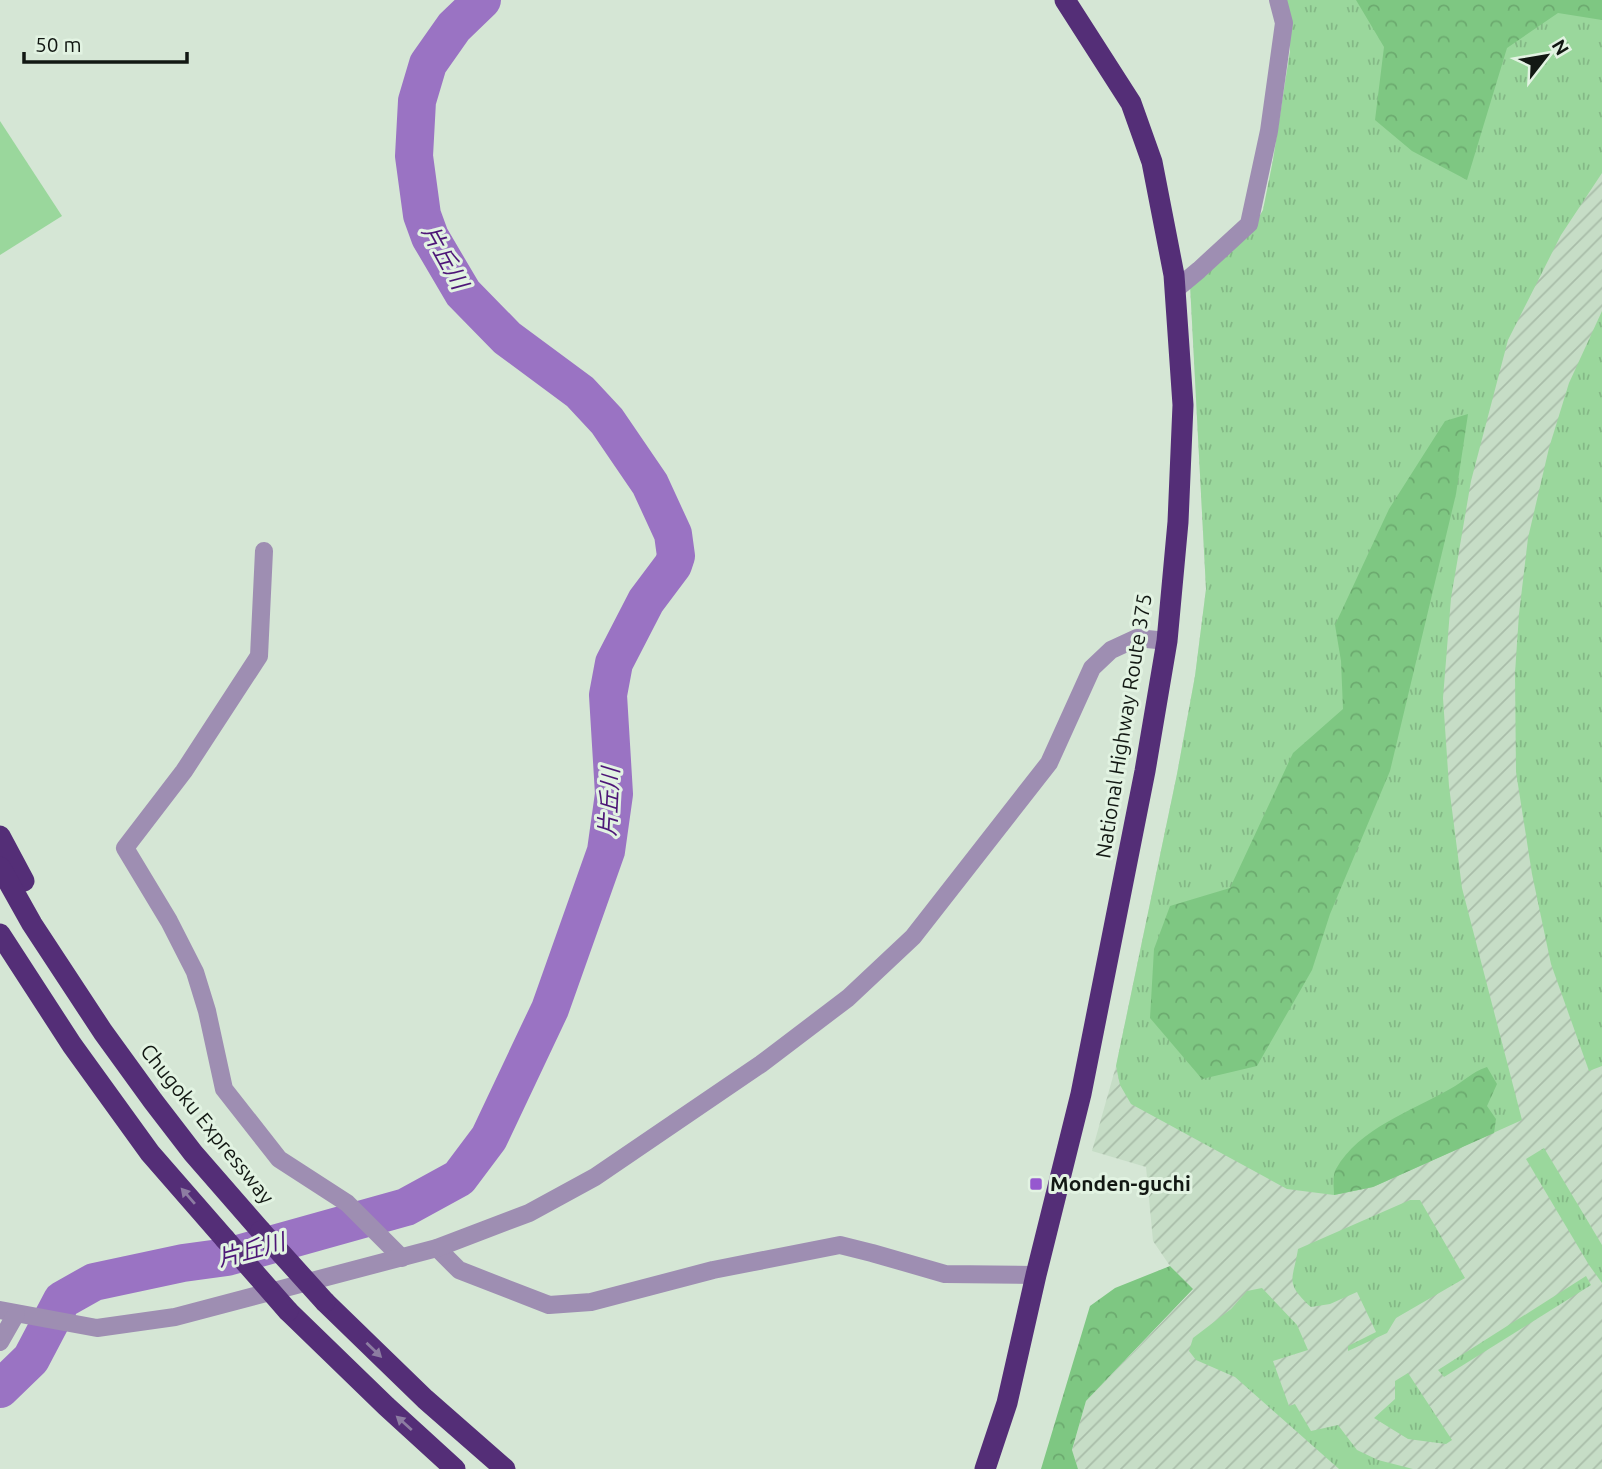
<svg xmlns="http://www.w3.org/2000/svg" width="1602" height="1469" viewBox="0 0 1602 1469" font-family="Ubuntu,'Noto Sans JP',sans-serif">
<defs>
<pattern id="industrial-furrows" width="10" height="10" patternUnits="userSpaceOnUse" patternTransform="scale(1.75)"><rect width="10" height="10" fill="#c6ddc6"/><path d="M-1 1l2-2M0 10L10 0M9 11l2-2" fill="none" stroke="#a9bda9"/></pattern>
<pattern id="grass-tufts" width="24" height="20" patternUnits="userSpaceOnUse" patternTransform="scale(1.75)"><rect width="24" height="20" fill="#9ad79c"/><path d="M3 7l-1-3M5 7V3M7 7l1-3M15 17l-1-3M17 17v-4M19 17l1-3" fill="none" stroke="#84b886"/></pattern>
<pattern id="forest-crowns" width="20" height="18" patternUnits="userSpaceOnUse" patternTransform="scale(1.75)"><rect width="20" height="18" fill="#7ec782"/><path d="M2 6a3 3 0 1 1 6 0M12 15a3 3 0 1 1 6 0" fill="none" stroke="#6caa6f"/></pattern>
</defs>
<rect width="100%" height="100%" fill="#d5e6d5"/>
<!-- industrial -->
<polygon fill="url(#industrial-furrows)" points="1602,0 1602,1469 1078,1469 1072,1451 1086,1401 1193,1290 1170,1266 1153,1241 1146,1167 1092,1151 1116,1066 1177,774 1195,676 1206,589 1190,284 1250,233 1263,210 1273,160 1290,51 1289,11"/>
<!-- grass -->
<g fill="url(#grass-tufts)">
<polygon points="1285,0 1602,0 1602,173 1561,235 1508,340 1471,481 1451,598 1443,698 1449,786 1462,888 1522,1120 1373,1187 1334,1195 1287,1189 1131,1104 1120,1085 1116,1066 1177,774 1195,676 1206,589 1190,284 1250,233 1263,210 1273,160 1290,51 1289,11"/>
<polygon points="1602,311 1602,1066 1589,1071 1551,964 1532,874 1516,772 1515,673 1519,614 1528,538 1549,448 1569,383"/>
<polygon points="1544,1148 1602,1245 1602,1283 1589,1265 1526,1159"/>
<path d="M1410 1200H1420L1465 1278 1396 1318 1387 1333 1348 1351V1346L1376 1332 1357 1292 1330 1304 1311 1307C1284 1282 1293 1281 1298 1249Z"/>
<polygon points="1586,1276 1591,1285 1444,1377 1438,1370"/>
<polygon points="1262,1288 1297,1325 1308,1350 1273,1361 1289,1406 1295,1404 1311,1431 1338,1425 1357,1450 1378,1460 1413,1469 1339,1469 1235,1377 1196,1360 1189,1351 1193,1338 1231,1309 1247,1291"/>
<polygon points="1408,1373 1452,1440 1446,1444 1408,1439 1374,1418 1395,1399 1395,1381"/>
</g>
<!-- forest -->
<g fill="url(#forest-crowns)">
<polygon points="1356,0 1602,0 1602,20 1558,13 1507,48 1467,180 1412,151 1375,120 1384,47"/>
<polygon points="1468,414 1456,494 1390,771 1330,914 1312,970 1257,1066 1202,1079 1150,1018 1154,949 1170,906 1230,888 1293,753 1343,709 1341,661 1335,625 1389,509 1445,421"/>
<path d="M1487 1067 1497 1084 1487 1106 1496 1119 1494 1133 1373 1187 1334 1195C1334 1187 1332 1176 1336 1169 1359 1128 1412 1111 1450 1089 1465 1081 1470 1073 1487 1067Z"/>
<polygon points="1170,1266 1193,1289 1086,1401 1072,1450 1078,1469 1041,1469 1090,1306 1115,1288"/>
</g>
<!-- green -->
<polygon fill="#9ad79c" points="0,121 62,216 0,255"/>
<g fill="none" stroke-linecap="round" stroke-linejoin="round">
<!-- river -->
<polyline stroke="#9a73c3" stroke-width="38" points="0,1389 31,1359 62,1300 94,1282 183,1263 227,1257 406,1207 459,1178 489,1138 550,1009 606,851 614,794 608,695 614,663 646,601 673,565 676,556 673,534 650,484 607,421 580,392 507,338 463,293 430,237 422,215 414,156 417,101 428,64 454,27 482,0"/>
<!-- minor -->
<g stroke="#9e8eb2" stroke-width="18">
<polyline points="1175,290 1199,270 1249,224 1269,131 1284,23 1278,0"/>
<polyline points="264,551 259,656 184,771 125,848 169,921 195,972 207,1011 224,1089 279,1159 347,1203 402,1258"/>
<polyline points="437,1248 459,1270 549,1305 591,1302 713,1270 840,1245 872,1253 945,1274 1036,1275"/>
<polyline points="0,1310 97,1328 175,1317 437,1248 529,1213 595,1177 761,1064 848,998 913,937 1049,763 1092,668 1111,650 1137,638 1167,641"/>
<polyline points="0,1342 16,1314"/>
</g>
<!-- highway -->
<g stroke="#542e77" stroke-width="21">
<polyline points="0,836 24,881"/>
<polyline points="0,867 32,924 103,1032 153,1101 193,1153 261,1231"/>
<polyline points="0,934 72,1045 150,1153 225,1239"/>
<polyline points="325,1302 425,1399 505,1469"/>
<polyline points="288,1311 386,1406 455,1469"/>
<polyline points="985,1469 1007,1403 1036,1275 1081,1094 1145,771 1167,641 1178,522 1183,405 1174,275 1152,162 1131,103 1065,0"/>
</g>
<!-- highway-bridge -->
<g stroke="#542e77" stroke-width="21">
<polyline points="261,1231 325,1302"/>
<polyline points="225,1239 288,1311"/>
</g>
</g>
<!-- one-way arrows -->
<defs><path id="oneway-solid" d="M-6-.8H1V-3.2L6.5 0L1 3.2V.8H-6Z" transform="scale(1.75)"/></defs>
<g fill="#8d7da2">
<use href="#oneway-solid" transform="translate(188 1196) rotate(-131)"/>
<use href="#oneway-solid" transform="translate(374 1350) rotate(44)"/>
<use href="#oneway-solid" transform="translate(404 1423) rotate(-138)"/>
</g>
<!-- markers -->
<rect fill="#9658cf" stroke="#e2f3e2" stroke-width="2.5" x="1029" y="1177" width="14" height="14" rx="3.5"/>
<g text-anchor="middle" stroke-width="6" stroke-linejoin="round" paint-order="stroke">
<!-- street labels -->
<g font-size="21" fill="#121813" stroke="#e2f3e2">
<text transform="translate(1124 726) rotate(-81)" y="7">National Highway Route 375</text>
<text transform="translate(207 1124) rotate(51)" y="7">Chugoku Expressway</text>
</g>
<!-- poi labels -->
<g font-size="21" font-weight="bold" fill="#121813" stroke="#e2f3e2" text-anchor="start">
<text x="1050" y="1191">Monden-guchi</text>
</g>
<!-- water labels -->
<g font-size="23" font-style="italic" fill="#4d1677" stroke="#e2f3e2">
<text transform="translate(445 257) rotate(61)" y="8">片丘川</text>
<text transform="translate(609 802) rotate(-87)" y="8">片丘川</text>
<text transform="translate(251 1250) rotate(-15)" y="8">片丘川</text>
</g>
</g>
<!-- north arrow -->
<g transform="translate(1546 56) rotate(59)" stroke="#e2f3e2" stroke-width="5" paint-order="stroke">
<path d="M0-5L12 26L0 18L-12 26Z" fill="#121813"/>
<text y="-10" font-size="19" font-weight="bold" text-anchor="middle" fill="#121813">N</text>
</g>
<!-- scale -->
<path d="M24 52v10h163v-10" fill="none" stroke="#121813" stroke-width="3.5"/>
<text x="35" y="52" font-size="21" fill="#121813" stroke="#e2f3e2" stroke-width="5" paint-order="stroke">50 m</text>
</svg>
